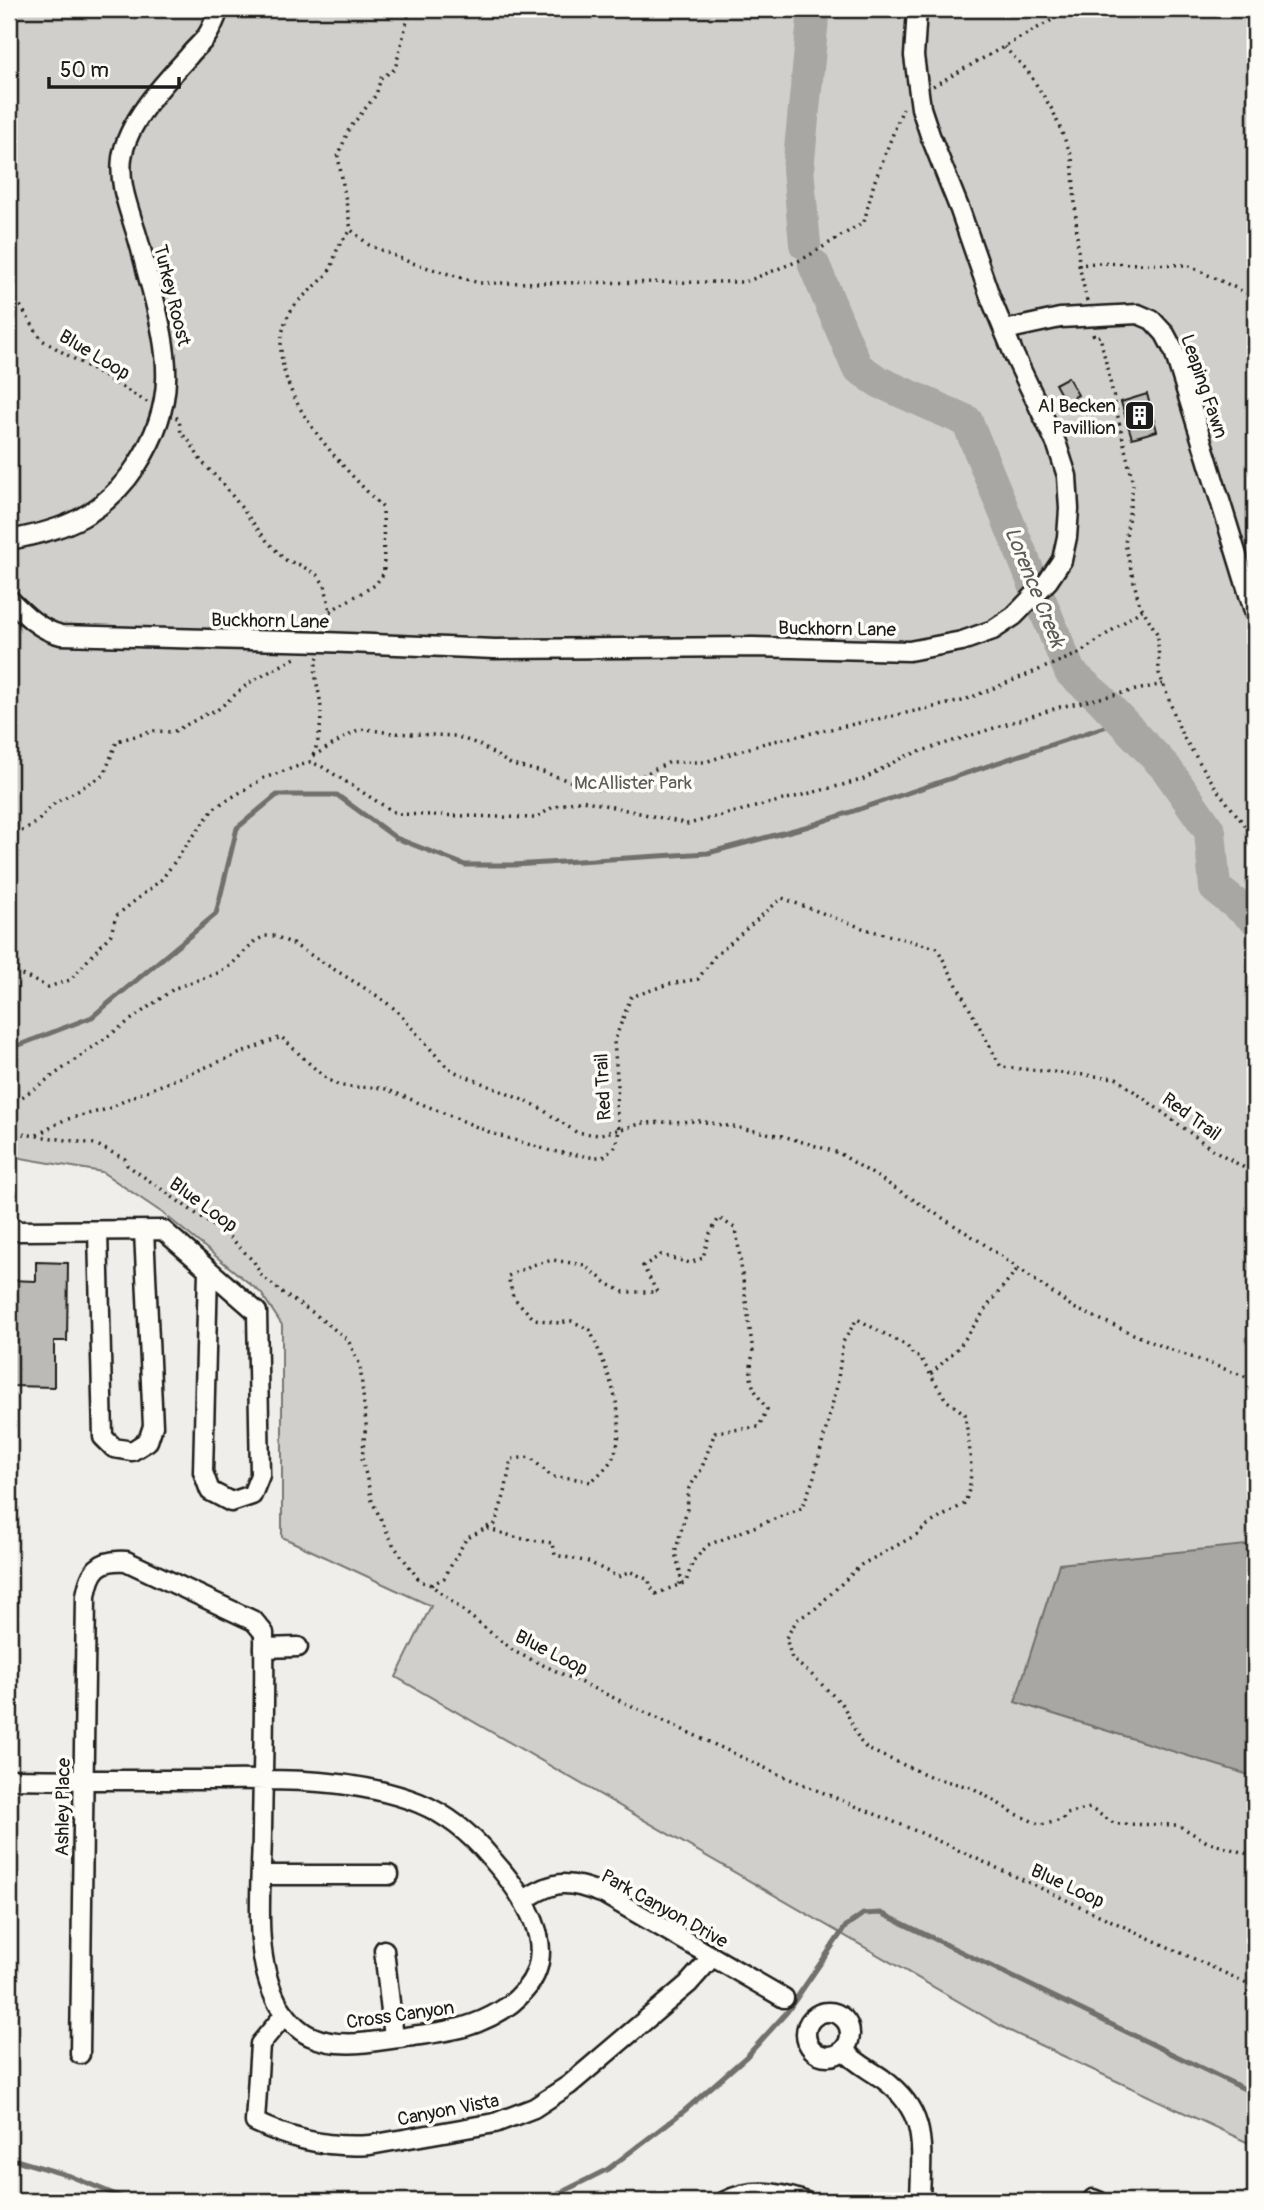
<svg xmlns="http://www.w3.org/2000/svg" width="1264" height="2210" viewBox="0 0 1264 2210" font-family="Pangolin,sans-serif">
<rect width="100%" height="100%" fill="#f0eeea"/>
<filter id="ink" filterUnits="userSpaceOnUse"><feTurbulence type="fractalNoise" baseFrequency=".0143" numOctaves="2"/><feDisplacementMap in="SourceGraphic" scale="14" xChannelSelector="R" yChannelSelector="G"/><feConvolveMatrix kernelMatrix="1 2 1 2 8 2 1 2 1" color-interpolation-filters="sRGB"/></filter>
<g filter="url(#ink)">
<!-- green -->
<polygon fill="#d0cfcc" stroke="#767674" stroke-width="2" points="9,9 1255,9 1255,2146 1010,2031 396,1677 431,1606 282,1537 282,1325 261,1293 164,1214 102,1172 9,1156"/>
<!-- water -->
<polygon fill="#a8a7a3" stroke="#706f6d" stroke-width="2" points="1255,1544 1255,1777 1015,1702 1059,1564"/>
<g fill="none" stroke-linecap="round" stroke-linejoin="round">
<!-- stream -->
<g stroke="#706f6d" stroke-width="5">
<polyline points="9,1049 92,1017 216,914 237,828 277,795 337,795 396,838 465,865 513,865 708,853 809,826 1122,721"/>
<polyline points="9,2158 70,2176 131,2201"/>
<polyline points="544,2201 608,2169 684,2111 747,2056 787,2012 846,1926 863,1914 881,1913 1255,2094"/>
</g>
<!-- river -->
<g stroke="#a8a7a3" stroke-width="32">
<polyline points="805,244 798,169 814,9"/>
<polyline points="814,265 857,367 879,382 967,421 1070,672 1100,698 1166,768 1210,831 1215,888 1255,919"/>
</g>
</g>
<!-- building -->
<g fill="#bbbab6" stroke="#1c1c1c" stroke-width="2">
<polygon points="1068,377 1078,395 1065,402 1055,384"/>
<polygon points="1147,394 1157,431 1132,438 1121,402"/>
<polygon points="36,1262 68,1263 67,1341 54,1341 54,1387 11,1386 9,1280 36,1281"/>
</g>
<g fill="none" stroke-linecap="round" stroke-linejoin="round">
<defs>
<g id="minor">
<polyline points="1005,330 1060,318 1138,314 1152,320 1165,334 1174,351 1255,614"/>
<path d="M9 540C65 530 104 515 137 465 178 402 169 355 151 287 145 267 141 246 134 226 127 203 119 183 122 158 127 122 164 83 188 57 193 50 201 44 206 37 212 29 215 18 220 9"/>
<path d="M9 599C24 614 40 630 61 635L324 642 495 649 753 647 909 651 962 641 993 630 1014 616 1048 581 1062 560 1067 537 1069 509 1067 476 1057 445 1015 357 991 299 960 210 930 135 921 108 914 56 917 9"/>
<polyline points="9,1225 18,1231 163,1230 257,1312 260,1475 252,1495 231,1502 210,1491 203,1472 208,1270"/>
<polyline points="98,1231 103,1437 114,1448 132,1451 148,1441 153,1426 144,1231"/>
<polyline points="264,1648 298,1647"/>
<path d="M9 1779C72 1780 135 1780 199 1780 271 1780 350 1776 419 1803 448 1815 471 1834 491 1858 522 1893 562 1947 525 1990 510 2008 488 2020 464 2027 446 2032 426 2034 406 2037 374 2041 341 2050 310 2036 297 2030 285 2016 278 2004 251 1955 262 1884 262 1830 263 1764 265 1699 264 1633L254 1621 126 1561C98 1559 90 1571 86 1596L80 2054"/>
<polyline points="262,1875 389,1875"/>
<path d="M523 1901C556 1878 568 1881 604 1894L784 1998"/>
<polyline points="384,1950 394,2038"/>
<circle cx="828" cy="2034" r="22"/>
<path d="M285 2014 260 2044 255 2122C292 2140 328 2148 370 2145L495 2123 534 2108 569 2085 688 1984 712 1957"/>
<path d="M844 2050C855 2063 869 2069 883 2079 930 2114 921 2149 920 2201"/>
<polyline points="1093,2199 1098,2201"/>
<path d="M725 2201C752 2188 776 2192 804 2201"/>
</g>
</defs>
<!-- minor casing -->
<use href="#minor" stroke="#1c1c1c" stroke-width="23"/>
<!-- path -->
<g stroke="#1c1c1c" stroke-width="3.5" stroke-dasharray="2 5" stroke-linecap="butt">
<polyline points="410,9 395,69 381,78 376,95 349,129 338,156 351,230 369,245 409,262 479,283 745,282 803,259 864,222 874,183 903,108"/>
<polyline points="1004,47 1027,70 1053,111 1072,157 1079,265"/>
<polyline points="933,86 1072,9"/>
<polyline points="9,288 42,340 147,402"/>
<polyline points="1087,301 1079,265 1096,263 1187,265 1255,297"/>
<polyline points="1093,334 1094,337 1100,336 1133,484 1125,544 1139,603 1158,635 1159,673 1182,735 1218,791 1255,838"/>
<polyline points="176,417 179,420 181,433 190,442 201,461 224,485 267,541 285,560 300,565 317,575 325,585 330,611 328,626"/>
<path d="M330 611 375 585 384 573 383 508C341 464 256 383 288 316 298 295 321 286 331 268 334 262 335 254 338 248 341 241 347 236 351 230"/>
<path d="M313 755C319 742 321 726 321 711 321 692 311 675 318 657"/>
<polyline points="313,756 356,731 365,729 392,733 455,736 478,744 512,765 543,772 593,789 605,790 622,785 670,762 705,762 765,743 962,701 1078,654 1143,609"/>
<polyline points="9,838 36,823 55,803 104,775 117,741 154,731 173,732 210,712 216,711 249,683 295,658"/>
<polyline points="9,969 48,987 70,980 111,934 116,916 162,879 214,808 264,778 310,762 321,766 397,814 536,818 553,807 582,800 688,824 862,780 903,757 1060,707 1163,684"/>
<polyline points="9,1101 22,1097 61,1070 175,988 218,973 231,965 255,941 265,936 275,936 293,944 379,997 396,1010 443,1063 453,1071 537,1106 576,1132 598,1135 644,1123 700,1121 783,1136 839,1153 981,1242 1074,1308 1161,1346 1255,1380"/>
<polyline points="9,1132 95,1144 125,1159 127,1165 232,1239 254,1262 261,1275 285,1295 312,1312 348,1340 360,1365 366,1424 362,1458 372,1501 394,1546 420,1581 431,1585 515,1652 778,1774 921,1833 1255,1987"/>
<path d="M37 1135 64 1120 108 1109 134 1096 281 1037C294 1048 322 1078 336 1084 352 1090 370 1085 386 1089L494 1134 551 1151 590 1157H603L616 1146 619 1130 616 1105 618 1087 614 1042 631 997 669 984 698 979 714 957 782 898 865 929 937 948 1001 1067 1116 1078 1212 1149 1255 1174"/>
<polyline points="931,1374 960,1346 990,1303 1018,1268"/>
<path d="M487 1527 495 1524 505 1493 511 1459 530 1457 552 1477 572 1478 591 1482C598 1475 609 1466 613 1457 631 1419 605 1366 590 1330L572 1321 559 1323 534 1319 513 1297 508 1276 532 1265 553 1260 584 1265 608 1284 624 1292H657L643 1266 661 1255 690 1263 703 1258 709 1235 719 1218 736 1229 753 1352C748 1380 751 1387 767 1409L759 1427 715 1432 701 1470 689 1488 687 1509 675 1553 681 1575 679 1585"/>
<path d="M431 1585 444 1578 466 1539 486 1528 518 1538 553 1543 555 1555 589 1562 618 1577 631 1572 649 1580 650 1586 656 1594 686 1582 693 1561 708 1545 802 1508 813 1480 837 1386 843 1342 857 1319 907 1346 914 1356 920 1357 946 1400 965 1414C968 1441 977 1478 964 1504L929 1524 916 1535 861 1565 816 1608 797 1620 786 1638 792 1659 811 1674 843 1705 860 1741 867 1749 934 1778 973 1788 1014 1813 1041 1825 1062 1820 1067 1814 1090 1808 1115 1824 1178 1825 1207 1842 1255 1856"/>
</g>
<!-- minor -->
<use href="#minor" stroke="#fdfcf7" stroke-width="18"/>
</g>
</g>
<!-- icons -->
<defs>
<symbol id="building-square" viewBox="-11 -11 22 22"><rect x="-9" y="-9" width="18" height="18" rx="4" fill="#1c1c1c" stroke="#fdfcf7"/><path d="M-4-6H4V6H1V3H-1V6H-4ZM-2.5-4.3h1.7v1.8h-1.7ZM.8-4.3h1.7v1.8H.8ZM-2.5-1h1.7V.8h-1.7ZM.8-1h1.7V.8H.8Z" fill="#fff"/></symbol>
</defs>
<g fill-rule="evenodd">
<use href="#building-square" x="1122" y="398" width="35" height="35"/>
</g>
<g text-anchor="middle" stroke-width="7" stroke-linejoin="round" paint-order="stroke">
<!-- street labels -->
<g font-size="19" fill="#1c1c1c" stroke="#fdfcf7">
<text transform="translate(173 295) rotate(76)" y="7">Turkey Roost</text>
<text transform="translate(95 354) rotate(31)" y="7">Blue Loop</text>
<text transform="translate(1205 386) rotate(71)" y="7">Leaping Fawn</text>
<text transform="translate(270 620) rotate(1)" y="7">Buckhorn Lane</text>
<text transform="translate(837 628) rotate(1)" y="7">Buckhorn Lane</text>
<text transform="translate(602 1087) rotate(-93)" y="7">Red Trail</text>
<text transform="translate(1192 1116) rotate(36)" y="7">Red Trail</text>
<text transform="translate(204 1204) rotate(36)" y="7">Blue Loop</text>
<text transform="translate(552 1652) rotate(27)" y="7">Blue Loop</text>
<text transform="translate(62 1807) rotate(-89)" y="7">Ashley Place</text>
<text transform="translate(1068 1885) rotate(25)" y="7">Blue Loop</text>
<text transform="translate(665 1908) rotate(29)" y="7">Park Canyon Drive</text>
<text transform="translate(400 2014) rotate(-8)" y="7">Cross Canyon</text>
<text transform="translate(448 2109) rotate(-11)" y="7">Canyon Vista</text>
</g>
<!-- poi labels -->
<g font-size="19" fill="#1c1c1c" stroke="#fdfcf7" text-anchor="end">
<text x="1116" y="412">Al Becken<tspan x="1116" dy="22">Pavillion</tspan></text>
</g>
<!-- park labels -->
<g font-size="19" fill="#5b5b5a" stroke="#fdfcf7">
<text x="633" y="789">McAllister Park</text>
</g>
<!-- water labels -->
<g font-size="21" font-style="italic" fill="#5b5b59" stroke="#fdfcf7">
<text transform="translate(1035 587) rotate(68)" y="7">Lorence Creek</text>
</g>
</g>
<!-- margin -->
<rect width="1264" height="2210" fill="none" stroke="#fdfcf7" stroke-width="35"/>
<rect x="18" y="18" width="1229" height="2175" fill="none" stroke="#1c1c1c" stroke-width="2.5" filter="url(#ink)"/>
<!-- scale -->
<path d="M49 77v10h130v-10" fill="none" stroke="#1c1c1c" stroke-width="3.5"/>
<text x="60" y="77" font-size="21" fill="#1c1c1c" stroke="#fdfcf7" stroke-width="5" paint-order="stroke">50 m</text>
</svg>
